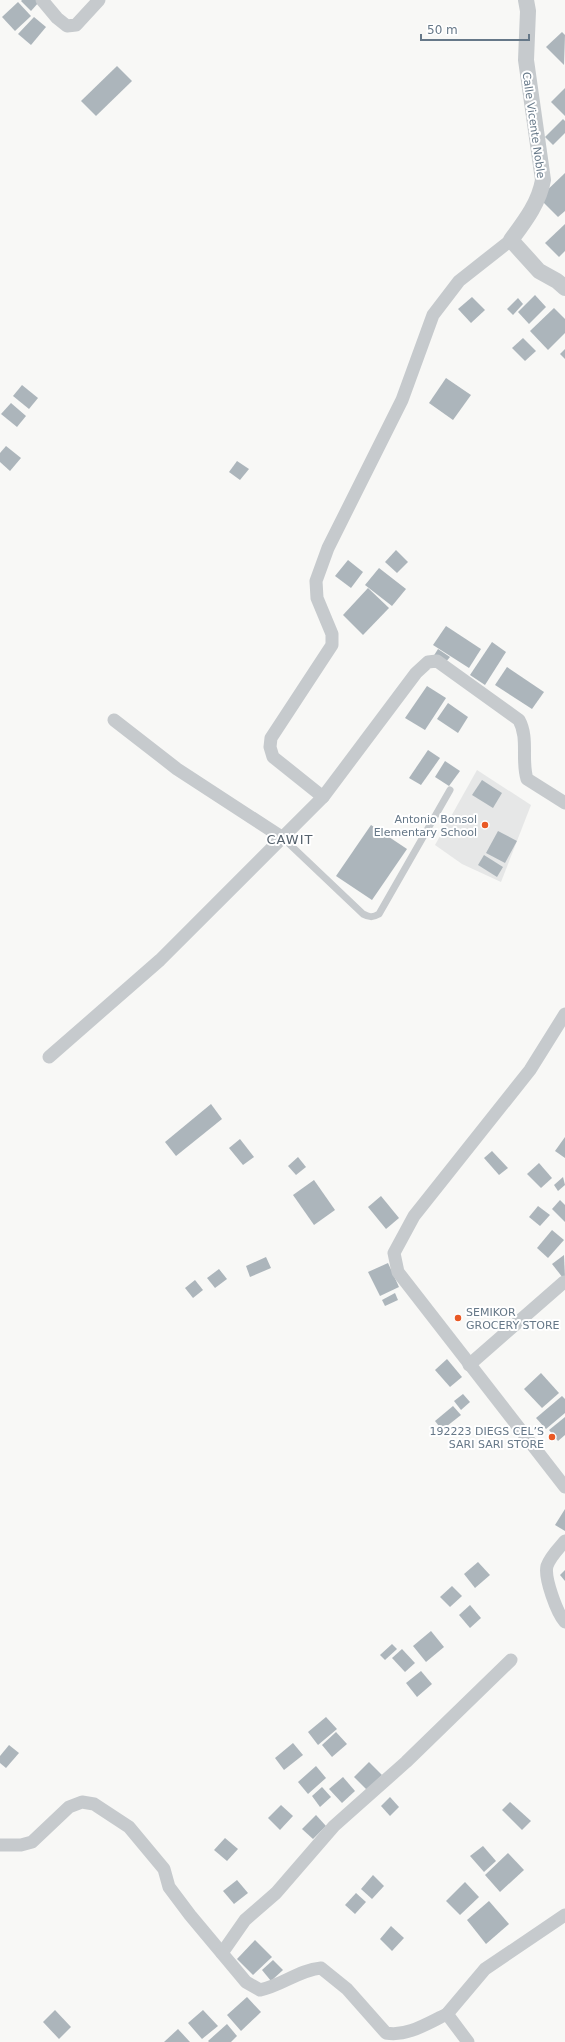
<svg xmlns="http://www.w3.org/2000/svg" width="565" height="2042" viewBox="0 0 565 2042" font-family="'DejaVu Sans',sans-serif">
<rect width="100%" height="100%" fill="#f8f8f6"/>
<!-- built -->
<polygon fill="#e6e7e7" points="477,770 531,805 501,882 462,864 435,845"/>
<!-- building -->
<g fill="#acb5bb">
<polygon points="22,0 37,0 39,2 31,11 21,1"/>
<polygon points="18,2 31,16 15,31 2,17"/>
<polygon points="34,17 46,27 31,45 18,34"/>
<polygon points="562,32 565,35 564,65 546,47"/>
<polygon points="117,66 132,81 96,116 81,101"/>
<polygon points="565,88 565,116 551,102"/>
<polygon points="563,119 565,121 565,133 553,145 545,137"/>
<polygon points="565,173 565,211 558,217 539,198"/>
<polygon points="565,224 565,251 559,257 545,243"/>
<polygon points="535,295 546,307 529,324 518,312"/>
<polygon points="472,297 485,310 471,323 458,309"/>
<polygon points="518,298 523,304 513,315 507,309"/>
<polygon points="554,308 565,319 565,333 548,350 530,331"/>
<polygon points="523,338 536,351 525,361 512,348"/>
<polygon points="565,349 565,359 560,354"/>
<polygon points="446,378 471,395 453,420 429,403"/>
<polygon points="22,385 38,398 29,409 13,396"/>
<polygon points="11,403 26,416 17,427 1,414"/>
<polygon points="6,446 21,458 10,471 0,462 0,453"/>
<polygon points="237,461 249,469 240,480 229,472"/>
<polygon points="396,550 408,562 397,573 385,562"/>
<polygon points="348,560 363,572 351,588 335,576"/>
<polygon points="379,568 406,589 392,606 365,585"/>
<polygon points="368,588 389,608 363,635 343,615"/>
<polygon points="446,626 481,649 469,668 433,645"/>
<polygon points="492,642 506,652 485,685 470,675"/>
<polygon points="438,649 450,657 444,664 433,657"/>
<polygon points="507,667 544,692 532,709 495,685"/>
<polygon points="427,686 446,698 425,730 405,718"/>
<polygon points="448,703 468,717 458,733 437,719"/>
<polygon points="428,750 440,758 421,785 409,778"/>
<polygon points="445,761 460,771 449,786 435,777"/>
<polygon points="482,780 502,793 493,808 472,795"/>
<polygon points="371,825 407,849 372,900 336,876"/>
<polygon points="498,831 517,841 505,863 486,853"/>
<polygon points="484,855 503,867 497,877 478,865"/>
<polygon points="211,1104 222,1119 176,1156 165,1142"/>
<polygon points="565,1137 565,1158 555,1151"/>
<polygon points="240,1139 254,1157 243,1165 229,1148"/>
<polygon points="492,1151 508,1168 499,1175 484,1158"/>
<polygon points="298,1157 306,1167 296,1175 288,1166"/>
<polygon points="539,1163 552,1178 541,1188 527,1174"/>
<polygon points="563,1177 565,1185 558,1191 554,1185"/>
<polygon points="314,1180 335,1210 314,1225 293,1195"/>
<polygon points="381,1196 399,1218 386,1229 368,1207"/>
<polygon points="560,1200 565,1205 565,1222 552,1209"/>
<polygon points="538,1206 550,1215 540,1226 529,1217"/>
<polygon points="552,1230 564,1240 548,1258 537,1248"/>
<polygon points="564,1255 565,1277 563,1278 552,1264"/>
<polygon points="266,1257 271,1268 250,1277 246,1266"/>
<polygon points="388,1263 399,1287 380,1296 368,1272"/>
<polygon points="219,1269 227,1279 215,1288 207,1278"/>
<polygon points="195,1280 203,1290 193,1298 185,1288"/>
<polygon points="395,1293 398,1300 385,1306 382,1300"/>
<polygon points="447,1359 462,1377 450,1387 435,1370"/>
<polygon points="541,1373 559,1393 542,1408 524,1389"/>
<polygon points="463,1394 470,1402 461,1410 454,1401"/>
<polygon points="562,1396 565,1399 565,1413 546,1429 536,1418"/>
<polygon points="453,1406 461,1415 442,1430 435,1421"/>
<polygon points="565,1417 565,1435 558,1441 549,1430"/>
<polygon points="565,1509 565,1531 555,1525"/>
<polygon points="478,1562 490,1575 475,1588 464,1574"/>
<polygon points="565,1570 565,1581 560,1575"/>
<polygon points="452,1586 462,1596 450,1607 440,1597"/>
<polygon points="470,1605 481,1618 470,1628 459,1615"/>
<polygon points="431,1631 444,1647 426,1662 413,1646"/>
<polygon points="392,1644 397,1649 385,1660 380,1655"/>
<polygon points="402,1649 415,1663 405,1672 392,1658"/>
<polygon points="421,1671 432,1684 417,1697 406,1683"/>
<polygon points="326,1717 337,1729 318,1745 308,1732"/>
<polygon points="336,1732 347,1744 332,1757 322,1745"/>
<polygon points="293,1743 303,1755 284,1770 275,1758"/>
<polygon points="9,1745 19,1753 6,1768 0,1763 0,1756"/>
<polygon points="369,1762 382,1775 367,1790 354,1777"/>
<polygon points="316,1766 326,1778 308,1794 298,1782"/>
<polygon points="343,1777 355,1791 342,1803 329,1789"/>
<polygon points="322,1787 331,1797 320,1807 312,1796"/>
<polygon points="390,1797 399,1807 390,1816 381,1806"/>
<polygon points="510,1802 531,1821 522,1830 502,1810"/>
<polygon points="281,1805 293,1816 280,1830 268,1818"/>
<polygon points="316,1815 326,1826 313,1839 302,1829"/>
<polygon points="225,1838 238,1849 227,1861 214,1850"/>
<polygon points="483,1846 496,1861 484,1872 470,1856"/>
<polygon points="508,1853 524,1870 500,1892 485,1875"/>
<polygon points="373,1875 384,1886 372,1899 361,1889"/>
<polygon points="237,1880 248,1893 234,1904 223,1891"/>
<polygon points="465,1882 479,1897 460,1915 446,1901"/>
<polygon points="356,1893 366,1902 355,1914 345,1905"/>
<polygon points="489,1901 509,1924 486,1944 467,1920"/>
<polygon points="391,1926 404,1938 392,1951 380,1939"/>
<polygon points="255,1940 272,1957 253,1975 237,1959"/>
<polygon points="273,1960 283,1970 271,1981 262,1970"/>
<polygon points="247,1997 261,2012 241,2031 227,2015"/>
<polygon points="55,2010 71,2027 59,2039 43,2022"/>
<polygon points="203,2010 218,2026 202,2039 188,2023"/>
<polygon points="227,2024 237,2036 231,2042 209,2042 208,2041"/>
<polygon points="178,2029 190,2042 164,2042"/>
</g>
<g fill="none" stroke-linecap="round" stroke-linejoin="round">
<!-- service -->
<path stroke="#c6cacd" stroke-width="7" d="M283 838 363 914C369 917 372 918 379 914L450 790"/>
<!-- minor -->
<g stroke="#c6cacd" stroke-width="13">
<polyline points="42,0 57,18 67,26 76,25 99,0"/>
<polyline points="114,720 177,769 283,838"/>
<polyline points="323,797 273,757 270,747 271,738 332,645 332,634 317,598 316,581 328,548 402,400 433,315 459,281 511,240"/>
<polyline points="565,1014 530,1070 414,1216 394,1253 398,1272 565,1487"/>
<path d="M49 1057 160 960 323 797 416 673 428 662 437 661 519 720C529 738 521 760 527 779L565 803"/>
<polyline points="469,1365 564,1282"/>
<path d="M565 1541C559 1548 550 1557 547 1566 544 1578 557 1613 565 1622"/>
<path d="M0 1845H21L32 1842 69 1807 82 1802 94 1804 129 1827 164 1869 169 1887 190 1915 246 1982 260 1990C281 1986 299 1970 321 1968L347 1989 386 2033C407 2037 428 2023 447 2014"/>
<polyline points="222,1953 245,1920 276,1893 334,1826 406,1762 511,1660"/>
<polyline points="468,2042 447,2014 485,1969 565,1915"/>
</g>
<!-- tertiary -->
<path stroke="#c6cacd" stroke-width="16" d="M526 0 528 11 526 60 543 180C539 203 525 221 511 240L539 271 557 281 565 288"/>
</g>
<!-- markers -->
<g fill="#e95925" stroke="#fff" stroke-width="1.5">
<circle cx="485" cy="825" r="4"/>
<circle cx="458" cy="1318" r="4"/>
<circle cx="552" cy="1437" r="4"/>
</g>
<g text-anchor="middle" stroke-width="4" stroke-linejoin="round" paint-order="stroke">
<!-- street labels -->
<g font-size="11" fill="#667888" stroke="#fff">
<text transform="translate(534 125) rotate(82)" y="4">Calle Vicente Noble</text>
</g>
<!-- poi labels -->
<g font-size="11" fill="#667888" stroke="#fff" text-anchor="end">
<text x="477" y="823">Antonio Bonsol<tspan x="477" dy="13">Elementary School</tspan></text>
<text x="466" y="1316" text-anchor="start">SEMIKOR<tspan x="466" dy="13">GROCERY STORE</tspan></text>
<text x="544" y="1435">192223 DIEGS CEL’S<tspan x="544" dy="13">SARI SARI STORE</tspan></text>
</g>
<!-- quarter labels -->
<g font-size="13" letter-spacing="1" fill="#55616c" stroke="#fff">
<text x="290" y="844">CAWIT</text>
</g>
</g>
<!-- scale -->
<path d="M421 34v6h108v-6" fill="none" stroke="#667888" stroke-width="2"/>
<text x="427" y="34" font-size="12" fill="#667888" stroke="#ffffff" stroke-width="3" paint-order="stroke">50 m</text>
</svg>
